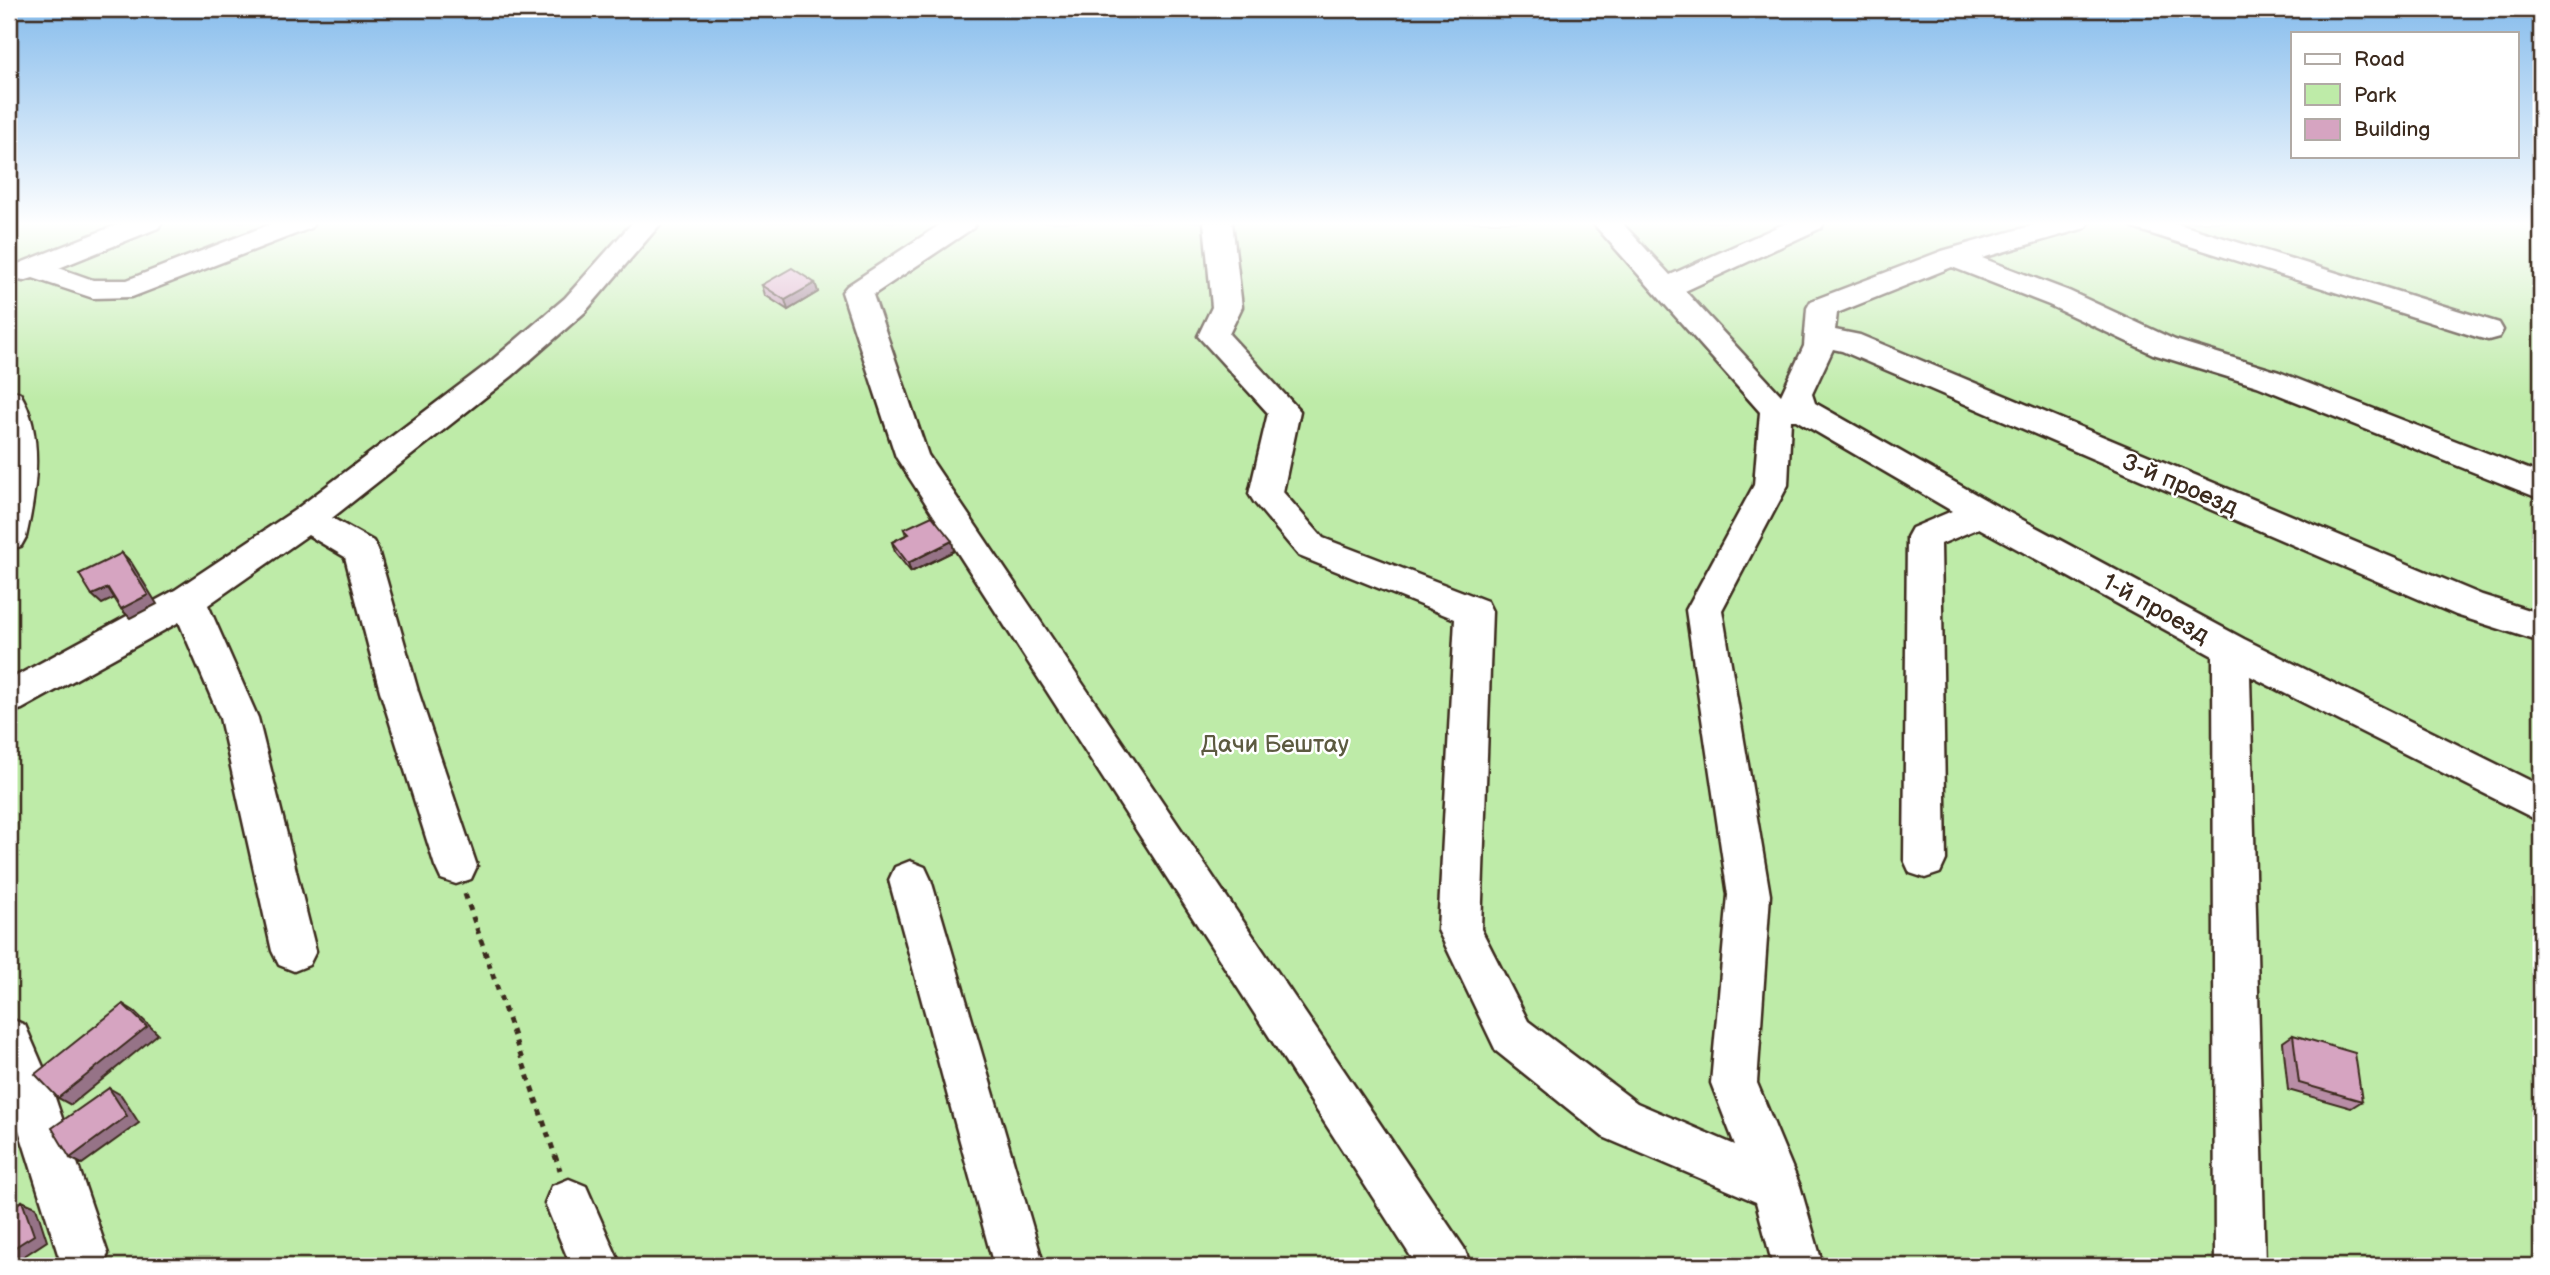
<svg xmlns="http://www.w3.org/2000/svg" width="2550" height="1275" viewBox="0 0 2550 1275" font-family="'Balsamiq Sans',sans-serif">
<rect width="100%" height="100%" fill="#fff"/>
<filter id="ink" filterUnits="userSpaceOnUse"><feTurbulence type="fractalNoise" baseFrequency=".0143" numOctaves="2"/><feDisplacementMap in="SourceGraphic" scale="14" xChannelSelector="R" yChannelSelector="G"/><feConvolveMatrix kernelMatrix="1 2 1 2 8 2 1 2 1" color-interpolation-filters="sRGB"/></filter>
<g filter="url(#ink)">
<!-- green -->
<rect fill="#beeba8" stroke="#7c8a63" stroke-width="2" x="9" y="222" width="2532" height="1044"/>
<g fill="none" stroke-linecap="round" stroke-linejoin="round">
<defs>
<g id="minor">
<polygon points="124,222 162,222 158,228 59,268 93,280 127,280 276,222 315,222 311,228 132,297 93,298 33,278 23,281 13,278 9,272 13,266"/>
<polygon points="633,222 662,222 585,312 512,376 332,518 373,541 378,550 418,691 477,866 471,879 456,884 441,879 435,866 380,691 345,557 308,535 208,605 258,718 316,951 309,965 294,971 279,965 272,951 220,718 179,622 22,709 9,713 9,680 175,590 295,510 490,362 565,298"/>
<polygon points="944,222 977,222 973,228 873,295 928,455 1464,1248 1471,1266 1417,1266 896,457 842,292 847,286"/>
<polygon points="1204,222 1232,222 1242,307 1229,334 1300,411 1283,492 1323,538 1487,601 1492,611 1481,929 1528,1021 1637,1103 1735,1145 1711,1083 1728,895 1686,610 1754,485 1760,412 1592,222 1621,222 1670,275 1788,222 1825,222 1821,228 1685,291 1781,395 1804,346 1807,308 1811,301 1942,251 2045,222 2089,222 2085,228 1982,258 2069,291 2175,340 2279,372 2541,474 2541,499 2257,386 2153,354 2049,305 1952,267 1837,313 1835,330 1860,335 2482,595 2541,614 2541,642 2456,615 1842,351 1833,349 1812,394 1815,403 1993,504 2244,639 2541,786 2541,822 2250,676 2265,1266 2215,1266 2213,656 1979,528 1941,544 1946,860 1940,873 1925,878 1910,873 1904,860 1907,537 1912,528 1952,511 1796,420 1791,420 1788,485 1722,610 1770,895 1757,1083 1800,1186 1823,1266 1773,1266 1756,1202 1603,1137 1496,1051 1438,930 1455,619 1299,556 1254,502 1249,494 1268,413 1198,336 1212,307"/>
<polygon points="2129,222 2172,222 2499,323 2503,330 2499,337 2488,340 2477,337 2133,228"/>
<path d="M9 390 20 393C45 434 36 494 26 537L21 546 9 550Z"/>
<polygon points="910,861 925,867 931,880 1044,1266 994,1266 889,880 895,867"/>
<polygon points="9,1018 25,1025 50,1083 108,1254 103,1266 63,1266 58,1254 9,1098"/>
<polygon points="569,1179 586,1186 621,1266 571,1266 545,1203 552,1186"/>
</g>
</defs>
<!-- minor casing -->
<use href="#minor" stroke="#3b2a1e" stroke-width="5"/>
<!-- path -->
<polyline stroke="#3b2a1e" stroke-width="5" stroke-dasharray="6 6" stroke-linecap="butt" points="465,894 560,1170"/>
<!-- minor -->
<use href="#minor" fill="#fff" fill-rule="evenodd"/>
</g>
<!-- wall -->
<g fill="#b88da6" stroke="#3b2a1e" stroke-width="2">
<polygon points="815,283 818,292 788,310 765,295 762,285"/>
<polygon points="904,529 954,551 911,572 895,552 892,542 906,535"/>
<polygon points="2293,1035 2362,1101 2351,1108 2288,1090 2283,1042"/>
</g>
<!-- shaded-wall -->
<g fill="#967387" stroke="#3b2a1e" stroke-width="2">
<polygon points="815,283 818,292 788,310 785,300"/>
<polygon points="952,541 954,551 911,572 908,563"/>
<polygon points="122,553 131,562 157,604 130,618 121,609"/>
<polygon points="108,588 117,597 102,604 92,595"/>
<polygon points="123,1004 134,1011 158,1034 71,1105 58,1098"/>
<polygon points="109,1088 121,1095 139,1123 82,1164 70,1158"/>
<polygon points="22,1201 36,1207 47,1241 9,1266 9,1251"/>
</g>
<!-- building -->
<g fill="#d6a4c1" stroke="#3b2a1e" stroke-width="2">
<polygon points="792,268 815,283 785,300 762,285"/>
<polygon points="932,516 952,541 908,563 892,542 909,534 904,529"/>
<polygon points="122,553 148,595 121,609 108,588 92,595 79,574"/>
<polygon points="123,1004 147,1027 58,1098 35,1074"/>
<polygon points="2293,1035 2355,1053 2362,1101 2299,1083"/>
<polygon points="109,1088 127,1116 70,1158 52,1128"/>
<polygon points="22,1201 34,1235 9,1251 9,1209"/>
</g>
</g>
<!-- sky -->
<linearGradient id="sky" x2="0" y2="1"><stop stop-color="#86bcec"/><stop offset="0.56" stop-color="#fff"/><stop offset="1" stop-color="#fff" stop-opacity="0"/></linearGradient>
<rect width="2550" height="400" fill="url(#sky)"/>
<g text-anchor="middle" stroke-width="5" stroke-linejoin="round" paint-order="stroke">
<!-- street labels -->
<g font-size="24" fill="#3b2a1e" stroke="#fff">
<text transform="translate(2180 484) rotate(23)" y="8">3-й проезд</text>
<text transform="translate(2156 608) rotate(29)" y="8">1-й проезд</text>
</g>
<!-- park labels -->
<g font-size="24" fill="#5c5a40" stroke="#fff">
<text x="1275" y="752">Дачи Бештау</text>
</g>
</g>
<!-- margin -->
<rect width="2550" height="1275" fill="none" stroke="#fff" stroke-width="35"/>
<rect x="18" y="18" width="2515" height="1240" fill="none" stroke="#3b2a1e" stroke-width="2.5" filter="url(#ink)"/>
<!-- legend -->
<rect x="2291" y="32" width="228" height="126" fill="#ffffff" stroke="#b1aaa5" stroke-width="2"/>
<rect x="2305" y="54" width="35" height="10" fill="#ffffff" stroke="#b1aaa5" stroke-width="2"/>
<text x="2354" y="66" font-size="21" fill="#3b2a1e">Road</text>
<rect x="2305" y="84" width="35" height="21" fill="#beeba8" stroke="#b1aaa5" stroke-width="2"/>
<text x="2354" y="102" font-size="21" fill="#3b2a1e">Park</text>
<rect x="2305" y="119" width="35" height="21" fill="#d6a4c1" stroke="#b1aaa5" stroke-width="2"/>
<text x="2354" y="136" font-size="21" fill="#3b2a1e">Building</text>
</svg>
